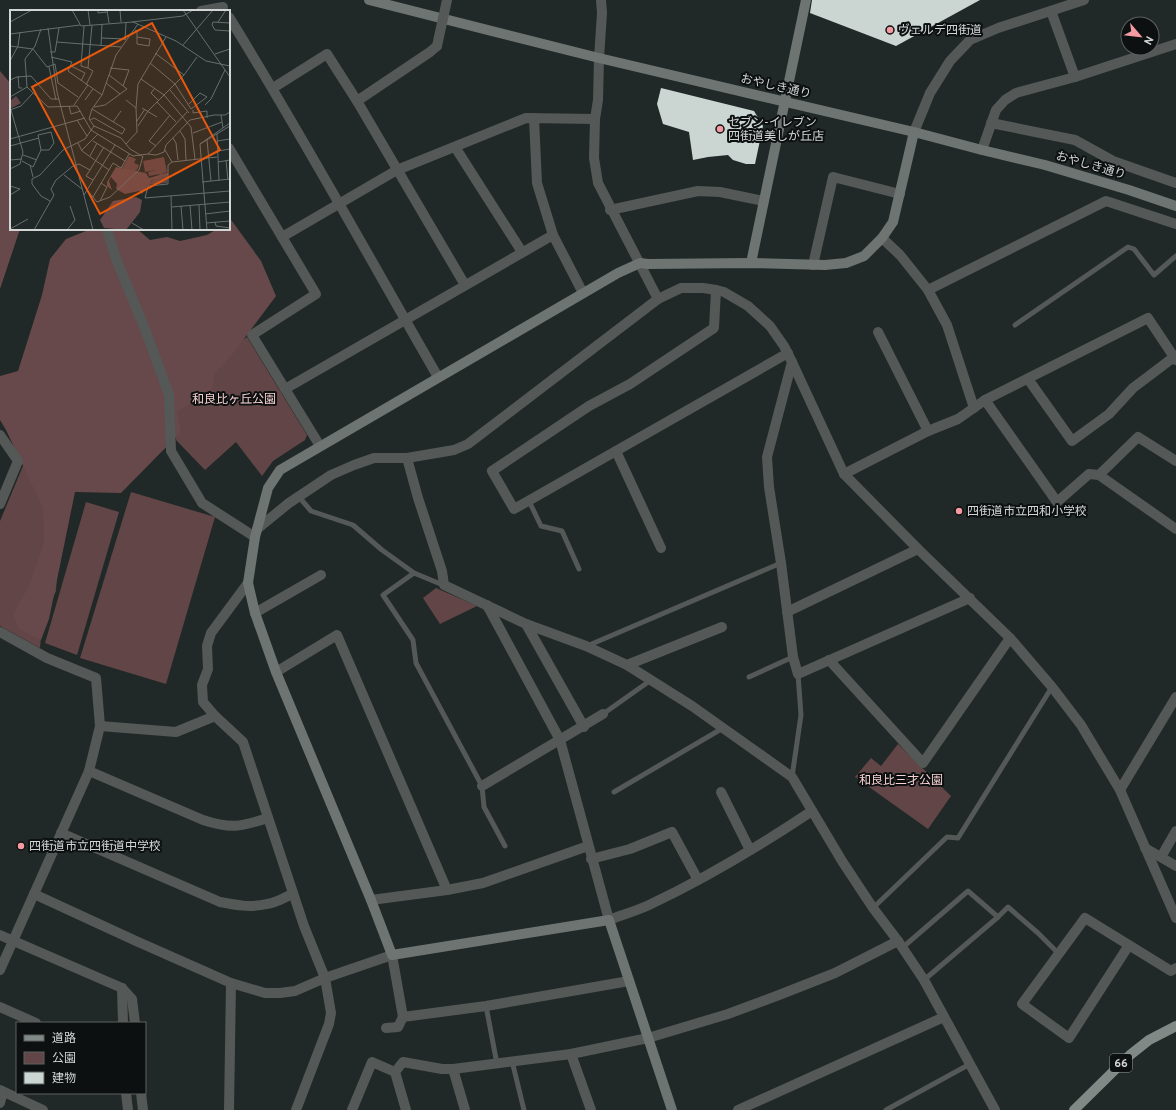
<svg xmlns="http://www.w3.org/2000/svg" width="1176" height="1110" viewBox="0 0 1176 1110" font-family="Overpass,'Noto Sans JP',sans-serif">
<rect width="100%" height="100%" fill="#202927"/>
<!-- green -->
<g fill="#624546">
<polygon points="247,337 307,435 305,440 273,461 262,476 236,442 205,470 176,440 177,386"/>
<polygon points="28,454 59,540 56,591 42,624 40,648 0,626 0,521"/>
<polygon points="131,492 215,517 166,684 80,658"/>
<polygon points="86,502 119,512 77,655 45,643"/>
<polygon points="436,588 477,606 440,624 423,598"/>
<polygon points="898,744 951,796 928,829 855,777 871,758 881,766"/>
</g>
<!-- forest -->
<g fill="#68494b">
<polygon points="0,71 11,84 11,229 20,229 0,289"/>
<polygon points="229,217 261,261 276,296 232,355 215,373 212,389 177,412 181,432 121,493 75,492 49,619 41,640 19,629 13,615 30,583 44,542 43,508 6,430 0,420 0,376 18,371 42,295 50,259 66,239 91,229 137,229 150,240 167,237 180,241 207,235 217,229 229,229"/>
</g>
<!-- building -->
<g fill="#cbd6d3">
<polygon points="812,0 980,0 896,46 810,13"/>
<polygon points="661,88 754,111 763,126 755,164 746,164 733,160 728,155 708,157 693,160 689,132 663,124 657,104"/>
</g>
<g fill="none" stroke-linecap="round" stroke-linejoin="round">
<!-- lane -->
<g stroke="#545857" stroke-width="5">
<polyline points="1015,325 1128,247 1134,249 1154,275 1176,256"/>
<polyline points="299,497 311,511 353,525 382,550 414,573"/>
<polyline points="529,501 541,526 562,531 579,569"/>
<polyline points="443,585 414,573 383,595 413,640 416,663 482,786 484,807 505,846"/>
<polyline points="587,646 781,563"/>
<polyline points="749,677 793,657"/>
<polyline points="603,714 651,680"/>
<polyline points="792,777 801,715 798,674"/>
<polyline points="614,792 723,728"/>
<polyline points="873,908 947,837 958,838 1052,687"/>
<polyline points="902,948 968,891 998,917"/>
<polyline points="924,980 998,917 1008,907 1038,933 1059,954"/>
<polyline points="486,1006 497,1064"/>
<polyline points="512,1061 524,1110"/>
<polyline points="886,1110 970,1064"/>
</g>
<!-- street -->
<g stroke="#545857" stroke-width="10">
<polyline points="601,0 602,13 599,58 598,100 595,119 594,158 598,183 658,299"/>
<polyline points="201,11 223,7"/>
<polyline points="1051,11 1075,77"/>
<path d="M229 17C302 135 369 257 438 377"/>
<polyline points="437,46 430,52 357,101 465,285"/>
<polyline points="273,88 327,54 357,101"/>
<polyline points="534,118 537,183 553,235 583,293"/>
<polyline points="991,123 1075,140 1113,161 1176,183"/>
<polyline points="914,132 930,93 950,61 970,40 998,28 1084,0"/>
<polyline points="455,147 522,252"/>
<polyline points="229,148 316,294 252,335 320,446"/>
<polyline points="982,150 996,110 1005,100 1016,93 1075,77 1176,44"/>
<polyline points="610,210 698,191 720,192 764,201"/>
<polyline points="107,229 116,259 145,329 169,395 171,451 202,503 255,537"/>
<polyline points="282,237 397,170 526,118 595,119"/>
<polyline points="882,238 900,255 928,290 947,325 974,408"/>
<polyline points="813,265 833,177 900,194"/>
<polyline points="716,290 714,328 630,384 589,406 492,471 514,509 788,353"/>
<polyline points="928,290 1106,201 1176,224"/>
<polyline points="878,332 928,431"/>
<polyline points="792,362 767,457 769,487 781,563 793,657 798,674 970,598"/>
<polyline points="1028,379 1072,441 1109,414 1133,388 1174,357"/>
<polyline points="285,389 553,235"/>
<polyline points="985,400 1057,502 1089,474 1099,475 1176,529"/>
<polyline points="0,435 18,461 0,504"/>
<polyline points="616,451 661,548"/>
<polyline points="407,458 418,498 442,571 444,585 526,624 586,646 627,665 692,706 792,777 842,861 873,908 898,941 924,980 995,1110"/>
<polyline points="844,474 928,431 958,419 985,400 1148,318 1176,360"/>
<polyline points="1099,475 1138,437 1176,461"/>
<polyline points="257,529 289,503 331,475 354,465 374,458 407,458 454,450 468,444 658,299 681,288 703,288 716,290 724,292 748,306 770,326 784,346 792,362 844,474 918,549 1010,638 1052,687 1081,725 1120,790 1176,918"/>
<polyline points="248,583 211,633 207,646 208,669 202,685 203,702 215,716 243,742 304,926 325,978 331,1013 329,1024 296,1110"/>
<path d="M487 605 560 740 609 920C622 915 636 911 649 905 704 879 761 845 812 811"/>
<polyline points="787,612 918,549"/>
<polyline points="255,613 321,575"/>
<polyline points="526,624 584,727"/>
<polyline points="0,632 47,658 96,678 100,726 89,771 0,970"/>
<polyline points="829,660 923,763 1010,638"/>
<polyline points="627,665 722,627"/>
<polyline points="276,672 337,635 447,890"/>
<polyline points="100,726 176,732 215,716"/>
<path d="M89 771 203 820C231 829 240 827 268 818"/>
<polyline points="482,786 603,714"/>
<polyline points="1120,790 1176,697"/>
<polyline points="721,792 750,850"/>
<path d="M61 833 220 902C235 905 251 908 267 904 276 903 285 897 293 894"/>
<polyline points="1145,848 1176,866"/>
<polyline points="1161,857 1176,831"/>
<polyline points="591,859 630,849 672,832 698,880"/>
<polyline points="34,894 136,941 231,983 265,993 280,993 295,991 325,978 392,955 403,1017"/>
<polyline points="371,900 447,890 483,883 588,846"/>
<polyline points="0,935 122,988 132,999 135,1023"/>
<polyline points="1129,945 1069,1038 1022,1004 1085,918 1171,971 1176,968"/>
<polyline points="122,988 123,1023"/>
<polyline points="0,1007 36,1023"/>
<polyline points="386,1028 398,1027 403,1017 486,1006 629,981"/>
<polyline points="571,1054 591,1110"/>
<polyline points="453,1069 465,1110"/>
<polyline points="0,1090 43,1110"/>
<polyline points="126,1093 128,1110"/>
<polyline points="141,1093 143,1110"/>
<polyline points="0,1103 3,1092"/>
<polyline points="229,1110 231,983"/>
<polyline points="352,1110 372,1062 395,1072"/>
<polyline points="406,1110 395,1072 403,1062 442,1069 453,1069 571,1054 648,1038 728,1014 779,995 835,973 898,941"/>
<polyline points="738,1110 944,1017"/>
</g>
<!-- secondary -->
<g stroke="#6d7472" stroke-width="10">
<polyline points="369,0 599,58 914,132 982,150 1045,165 1129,190 1176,206"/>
<polyline points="751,263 806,0"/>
<polyline points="672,1110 609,920 392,955 371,900 276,672 255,613 248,583 255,537 268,488 280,470 618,273 640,263 648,264 751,263 825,265 846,263 864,256 882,238 893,222 914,132"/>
</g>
<!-- primary -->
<polyline stroke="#818987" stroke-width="10" points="1074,1110 1130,1055 1149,1040 1176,1026"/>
<!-- street-bridge -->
<polyline stroke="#545857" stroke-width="10" points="437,46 447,0"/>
</g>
<!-- markers -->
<g fill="#f49aa1" stroke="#0d1010" stroke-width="1.5">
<circle cx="890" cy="30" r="4"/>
<circle cx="720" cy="129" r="4"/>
<circle cx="959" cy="511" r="4"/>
<circle cx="21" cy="846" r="4"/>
</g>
<g text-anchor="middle" stroke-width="4" stroke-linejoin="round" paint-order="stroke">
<!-- shield labels -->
<rect fill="#0d1010" stroke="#979b9b" stroke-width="1" x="1110" y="1054" width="22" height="18" rx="3"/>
<g font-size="11" font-weight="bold" fill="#d2d7d6">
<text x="1121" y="1067">66</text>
</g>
<!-- poi labels -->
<g font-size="12" fill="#d2d7d6" stroke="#0d1010" text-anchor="start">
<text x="898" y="34">ヴェルデ四街道</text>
<text x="728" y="126">セブン-イレブン<tspan x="728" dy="14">四街道美しが丘店</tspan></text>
<text x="967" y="515">四街道市立四和小学校</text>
<text x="29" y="850">四街道市立四街道中学校</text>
</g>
<!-- street labels -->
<g font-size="12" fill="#d2d7d6" stroke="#0d1010">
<text transform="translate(776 86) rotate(13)" y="4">おやしき通り</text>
<text transform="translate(1091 165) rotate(16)" y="4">おやしき通り</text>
</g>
<!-- park labels -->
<g font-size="12" fill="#f9d2d3" stroke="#0d1010">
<text x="234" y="403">和良比ヶ丘公園</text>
<text x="901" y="784">和良比三才公園</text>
</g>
</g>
<!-- overview -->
<g transform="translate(10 10)">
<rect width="220" height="220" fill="#202927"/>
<path d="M6 86 11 93 0 99V91ZM119 146 126 149 124 153 129 155 127 160 121 163 112 158ZM154 147 157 162 151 164 158 163 157 173 137 175 150 164 139 166 138 162 146 160 135 162 133 151Z" fill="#624546"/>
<path d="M106 157 136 163 139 168 157 163V166L142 170 132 184 129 181 115 184 106 179 107 174 101 167 99 171 102 180 97 176V172ZM126 187 132 190 130 202 116 220 94 218 90 210 103 191Z" fill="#68494b"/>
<path fill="none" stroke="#676f6d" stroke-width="1" d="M62 0 71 16 123 12 166 31 196 51 220 56M78 0 80 15M88 0V3L97 2M97 0 99 13M110 0 111 12M173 0 220 67M0 12 22 0M122 12 173 6 183 0M208 12 216 0M220 13 203 12 202 15 205 20 220 21M128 14 106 45 92 85 82 99 79 109 84 116 111 128 120 139 132 146M74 16 71 56 78 58M38 18 47 82 83 220M31 19 25 36 15 49 17 77 38 97 67 96 81 120 123 146 138 144 177 102M125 20 127 21V34L139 36 140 29 127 27M0 24 70 15M91 28 116 29M115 30 116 13M47 32 111 37M173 35 203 0M0 36 23 39 37 57 45 54 48 73 68 87M8 36 10 22M91 36 92 14M40 42H45L49 18M145 43 174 65M205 44 220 39M41 47 62 52 58 61 92 85M0 51 8 36M140 53 165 74 181 99 197 87M61 56 75 63 71 71M39 57 46 90M100 58 119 60 113 76M8 66 9 78H12M131 69 154 85 181 117 185 149M0 70 7 67 21 66 41 89H49M96 73 110 84M76 75 83 61 78 58 82 15M145 78 141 83 148 90M160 80 179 103M0 87 17 77M75 90 83 79M116 90 126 98M147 92 166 112M179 94 190 83 197 87M64 95 78 75M195 95 201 89 215 60M59 96 61 104 71 101M84 97 95 95 117 79 99 65M132 98 147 107M0 100 11 96 23 83M183 100V103L197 101V108M211 105 213 118M67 110 77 126M80 110 84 108 112 124 115 119 82 99M127 111 135 99M103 112 111 101M128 116 138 101 174 65 187 47M170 121 175 129 176 150M183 123 212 112M207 124 209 171M163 128 166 133 168 150M0 129 75 108M197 130 201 171M83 131 115 151M207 131 220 129M68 133 72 141 99 160M116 134 127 122 126 98 128 74 156 27M190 134 220 116M0 136 29 128M146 136 139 131 160 105M72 140 88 124M155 140 162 152M208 141 220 139M138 144 146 145 154 142 156 135 180 110 204 105H215L220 102M13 145 27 150M80 146 87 133M207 147 162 152 158 155V174L138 176 135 188 220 181M0 150 12 149M216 150 218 170M12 151 23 157 31 140 28 125 41 122 44 133 39 140H31M208 152 220 150M20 155 23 167M0 159 10 154 13 142 1 100M80 160 76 166 83 170M54 165 72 179M192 172 220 169M0 176 10 179 0 185M77 180 87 192 100 187 129 160 133 146M74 185 105 135M161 186 162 220M83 187 103 153 111 158 119 144M40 191 31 186 22 174V169L30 165 53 140 75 129 84 116M90 191 97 177 91 173M180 195 182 220M189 195 190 220M171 196 173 220M162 197 220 192M195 204 220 201M205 212 206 216 220 218M122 213 134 220M196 213 220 211M0 219 18 209M24 220 44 185 41 179 46 170 63 156 69 154 80 160 94 137M57 220 65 210 60 196M197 220 190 134 220 113"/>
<path fill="#e8590c" fill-opacity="0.15" stroke="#e8590c" stroke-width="2" d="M142 13 210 140 90 204 22 77Z"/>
<rect width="220" height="220" fill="none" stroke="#d2d7d6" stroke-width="2"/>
</g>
<!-- legend -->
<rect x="16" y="1022" width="130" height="72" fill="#0d1010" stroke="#5c605f"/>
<rect x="24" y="1035" width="20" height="6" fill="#818987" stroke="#5c605f"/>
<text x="52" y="1042" font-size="12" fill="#d2d7d6">道路</text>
<rect x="24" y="1052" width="20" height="12" fill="#624546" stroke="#5c605f"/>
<text x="52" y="1062" font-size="12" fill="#d2d7d6">公園</text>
<rect x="24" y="1072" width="20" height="12" fill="#cbd6d3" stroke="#5c605f"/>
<text x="52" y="1082" font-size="12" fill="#d2d7d6">建物</text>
<!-- north arrow -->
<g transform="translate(1140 36) rotate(118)"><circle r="19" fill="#0d1010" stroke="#5c605f"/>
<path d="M0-3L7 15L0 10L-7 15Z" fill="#f49aa1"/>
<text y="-6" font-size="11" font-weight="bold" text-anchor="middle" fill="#d2d7d6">N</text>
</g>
</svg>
